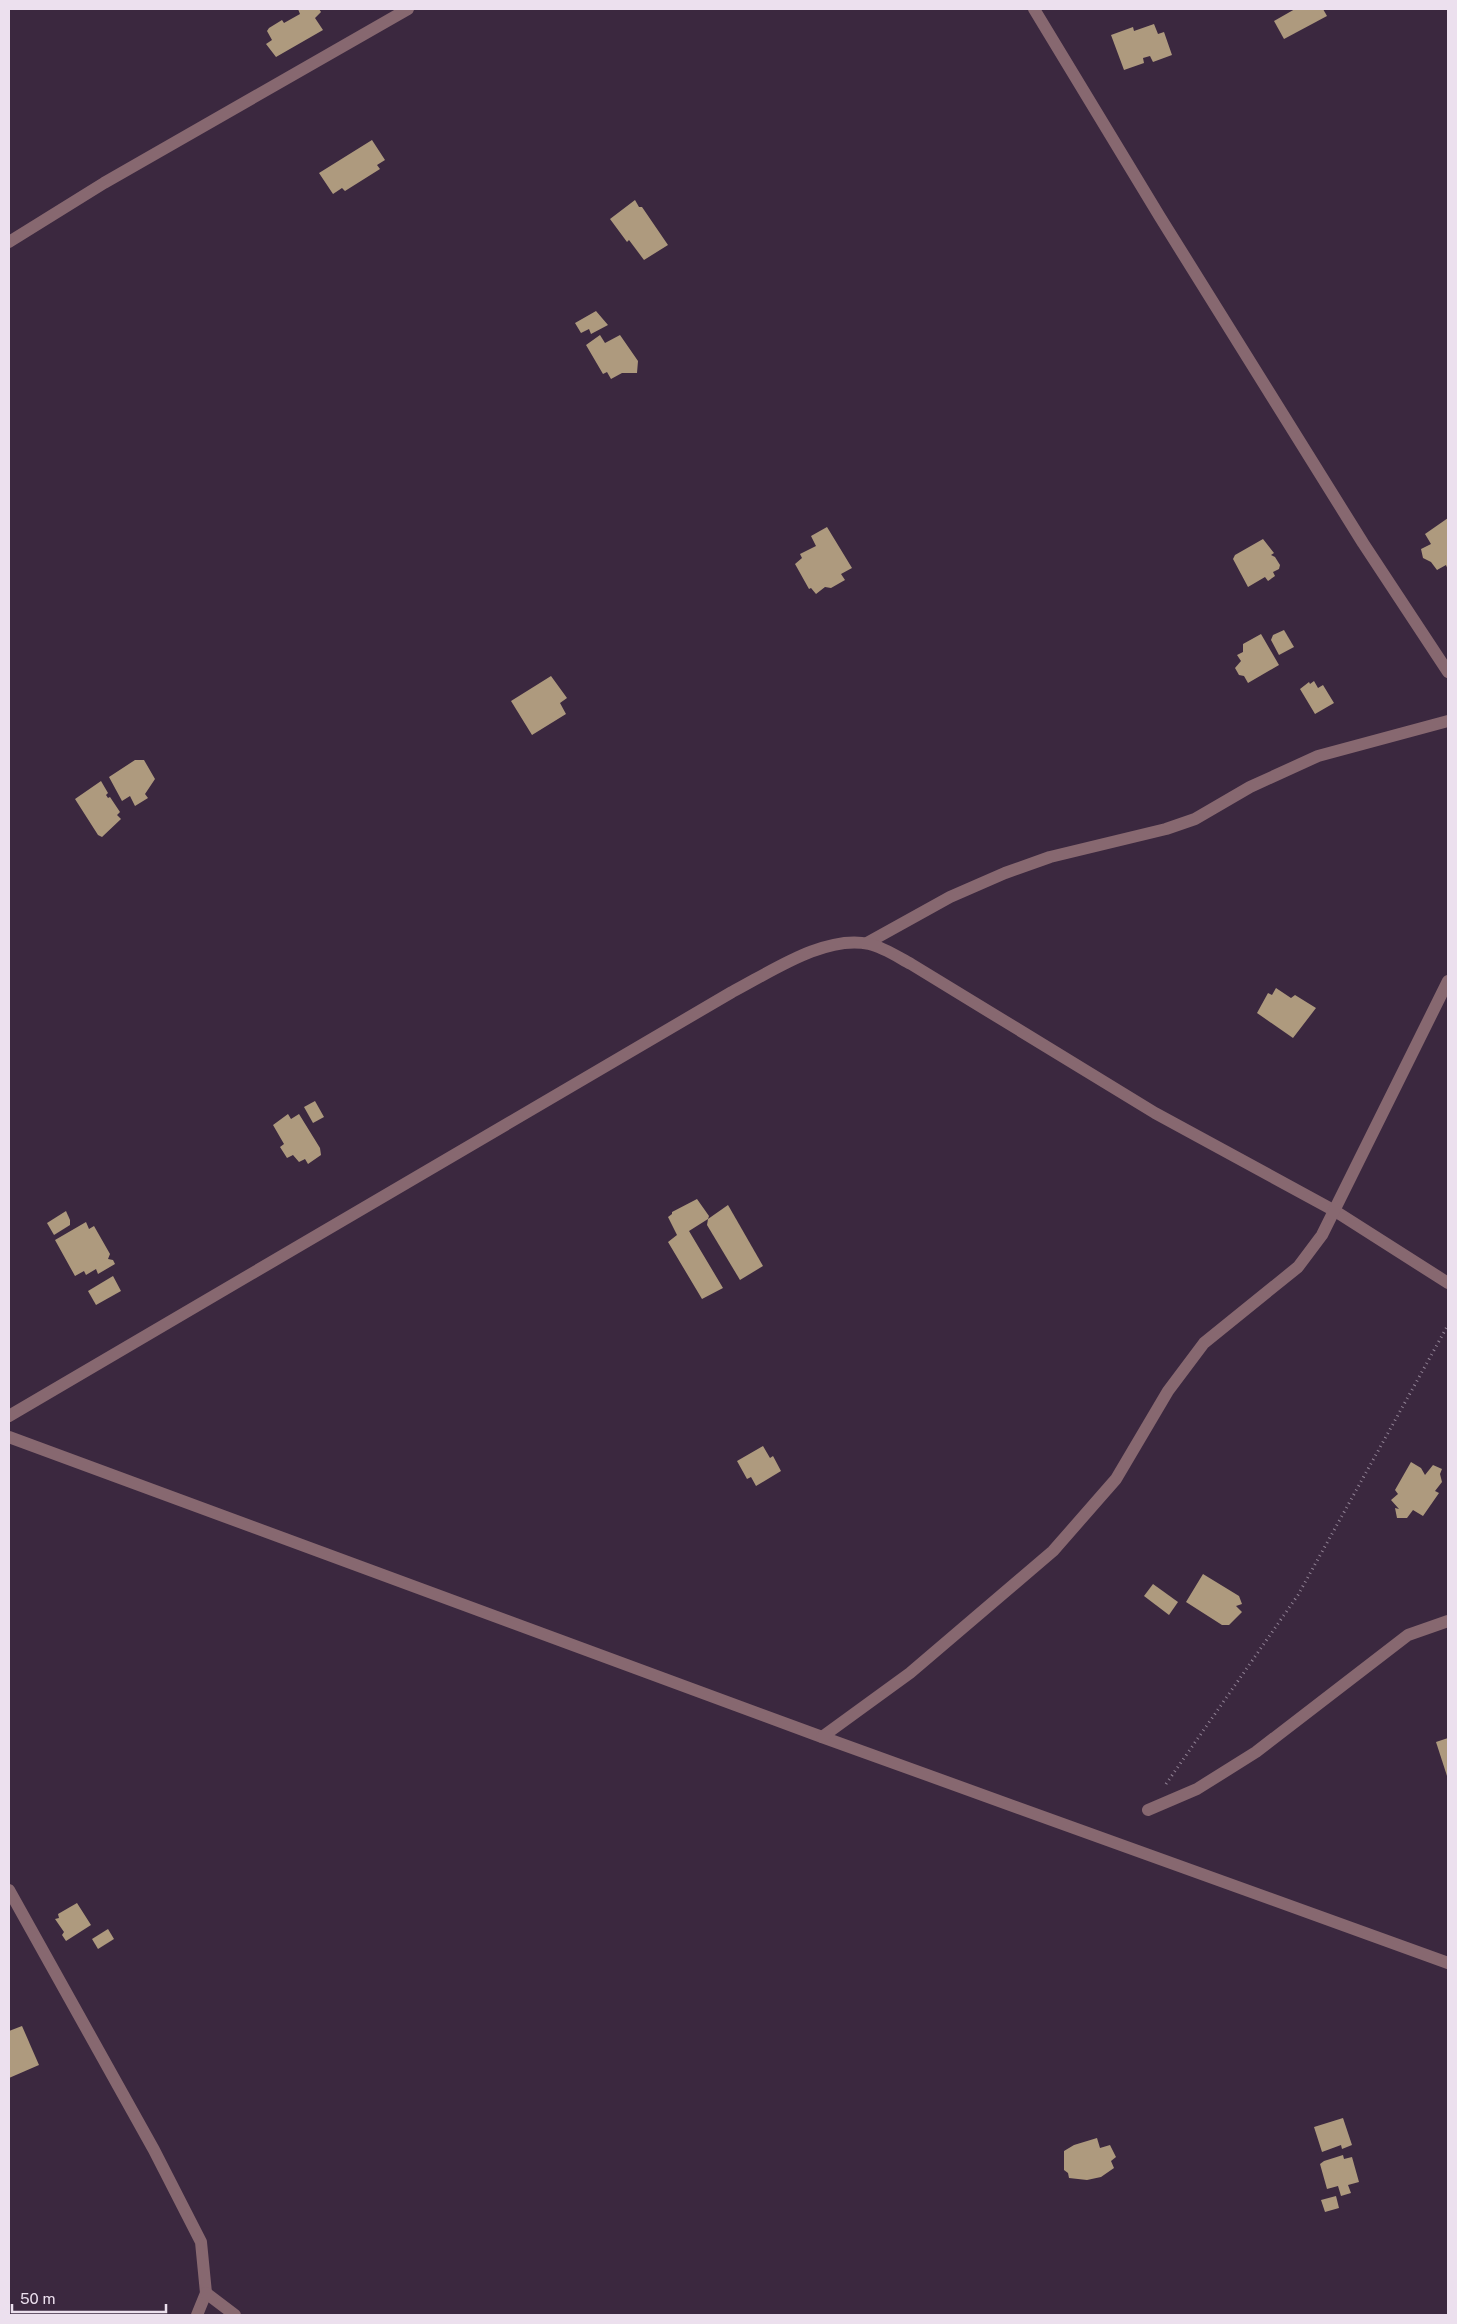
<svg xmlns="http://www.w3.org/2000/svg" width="1457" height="2324" viewBox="0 0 1457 2324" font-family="'Public Sans',sans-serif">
<rect width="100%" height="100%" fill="#3b283f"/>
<!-- building -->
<g fill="#ae9a7e">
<polygon points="298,9 319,9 321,12 315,18 323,30 276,57 266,44 272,40 267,31 269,28 282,20 284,23 300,14"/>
<polygon points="1295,9 1323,9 1327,16 1284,39 1274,21"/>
<polygon points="1154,24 1158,34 1164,32 1172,55 1153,62 1150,56 1143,58 1144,63 1124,70 1111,35 1133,27 1134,31"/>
<polygon points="372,140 385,160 377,165 380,169 345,191 342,188 333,194 319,173"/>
<polygon points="635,200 639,207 642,207 668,245 644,260 629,240 627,242 610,219"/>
<polygon points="596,311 608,325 591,334 589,329 581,333 575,323"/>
<polygon points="600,335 605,343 620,335 638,361 637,373 622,373 611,379 607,372 603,374 586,345"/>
<polygon points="1448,518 1448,570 1446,565 1437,570 1431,562 1423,558 1421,549 1431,544 1425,534"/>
<polygon points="827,527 852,568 841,574 845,580 831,588 825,587 816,594 811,588 809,589 795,564 802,558 800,554 816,546 811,536"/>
<polygon points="1263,539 1274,553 1271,555 1275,557 1280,565 1279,569 1273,572 1275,576 1268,581 1265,577 1248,587 1233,559 1235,555"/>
<polygon points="1284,630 1294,647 1279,655 1271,640 1273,635"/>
<polygon points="1261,634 1279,665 1248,683 1244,676 1239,675 1235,668 1241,661 1237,655 1243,652 1243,644"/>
<polygon points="551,676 567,698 560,703 566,714 532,735 511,701"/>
<polygon points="1314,681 1318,688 1323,685 1334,703 1315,714 1300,689 1309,682 1310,684"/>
<polygon points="135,760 144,760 155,779 145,794 148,798 135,806 130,796 122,801 109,777"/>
<polygon points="101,781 108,793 106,795 108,798 110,797 120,812 117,815 121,819 102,837 98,835 75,799"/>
<polygon points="1276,988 1291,998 1295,995 1316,1008 1293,1038 1257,1013 1268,993 1272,995"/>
<polygon points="315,1101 324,1117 313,1123 304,1107"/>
<polygon points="288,1114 291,1119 299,1114 320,1148 321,1155 308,1164 305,1159 299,1162 293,1155 287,1158 280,1147 284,1144 273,1125"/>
<polygon points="697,1199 709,1216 708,1219 689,1231 723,1288 702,1299 668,1242 677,1235 668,1217 672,1214 672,1212"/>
<polygon points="728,1205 763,1266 740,1280 707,1225 708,1219"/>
<polygon points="66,1211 70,1220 70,1225 54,1235 47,1223"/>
<polygon points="86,1222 89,1229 94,1226 110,1254 108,1259 113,1260 115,1264 98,1274 96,1269 86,1275 84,1271 75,1276 55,1240"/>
<polygon points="113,1276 121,1291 96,1305 88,1291"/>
<polygon points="763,1446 770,1458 773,1456 781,1471 756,1486 751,1477 747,1479 737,1461"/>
<polygon points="1411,1462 1421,1468 1425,1475 1433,1465 1442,1469 1440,1474 1442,1482 1435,1491 1439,1493 1423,1516 1413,1510 1407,1518 1397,1518 1395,1508 1399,1509 1391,1500 1398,1494 1395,1490"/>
<polygon points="1203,1574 1239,1596 1242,1604 1236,1606 1242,1612 1229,1625 1222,1625 1186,1602"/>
<polygon points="1153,1584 1178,1602 1169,1615 1144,1596"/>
<polygon points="1448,1738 1448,1779 1436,1742"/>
<polygon points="77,1903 91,1925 66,1941 62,1935 64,1932 55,1919 59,1918 58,1914"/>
<polygon points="108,1929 114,1939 98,1949 92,1939"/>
<polygon points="22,2026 39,2065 9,2078 9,2031"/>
<polygon points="1343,2118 1352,2145 1342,2149 1341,2145 1322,2152 1314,2127"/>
<polygon points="1097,2138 1100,2148 1110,2145 1116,2157 1111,2161 1114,2168 1101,2177 1087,2180 1069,2178 1068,2173 1064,2170 1064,2151 1074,2145"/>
<polygon points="1343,2155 1344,2159 1352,2157 1359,2182 1348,2185 1351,2193 1341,2196 1338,2186 1327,2189 1320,2164 1324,2161"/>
<polygon points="1336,2196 1339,2208 1325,2212 1321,2200"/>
</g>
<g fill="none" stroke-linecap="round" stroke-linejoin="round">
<!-- path -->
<polyline stroke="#918295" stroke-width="3" stroke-dasharray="1 4" stroke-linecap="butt" points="1166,1784 1298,1595 1448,1325"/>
<!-- minor -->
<g stroke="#876870" stroke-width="12">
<polyline points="1034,9 1160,217 1363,543 1448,672"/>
<polyline points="9,242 104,183 408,9"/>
<polyline points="867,943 950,897 1005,873 1050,857 1166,829 1195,819 1250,787 1318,756 1448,721"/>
<path d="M9 1416 732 992C769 973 825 934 869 944 883 947 898 957 911 964L1155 1113 1335 1211 1448 1283"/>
<polyline points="9,1437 822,1737 1448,1963"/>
<polyline points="822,1737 910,1673 1053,1551 1116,1479 1168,1391 1204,1343 1298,1267 1322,1235 1448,981"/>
<polyline points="1148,1810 1197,1789 1256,1752 1408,1635 1448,1621"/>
<polyline points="9,1890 154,2150 201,2242 206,2293 197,2315"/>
<polyline points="206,2293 235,2315"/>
</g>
</g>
<!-- border -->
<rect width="1457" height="2324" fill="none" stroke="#ece0ee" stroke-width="20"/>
<!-- scale -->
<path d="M12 2304v8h154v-8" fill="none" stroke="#ece0ee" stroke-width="2.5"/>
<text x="20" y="2304" font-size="15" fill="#ece0ee" stroke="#3b283f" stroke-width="4" paint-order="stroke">50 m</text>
</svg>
